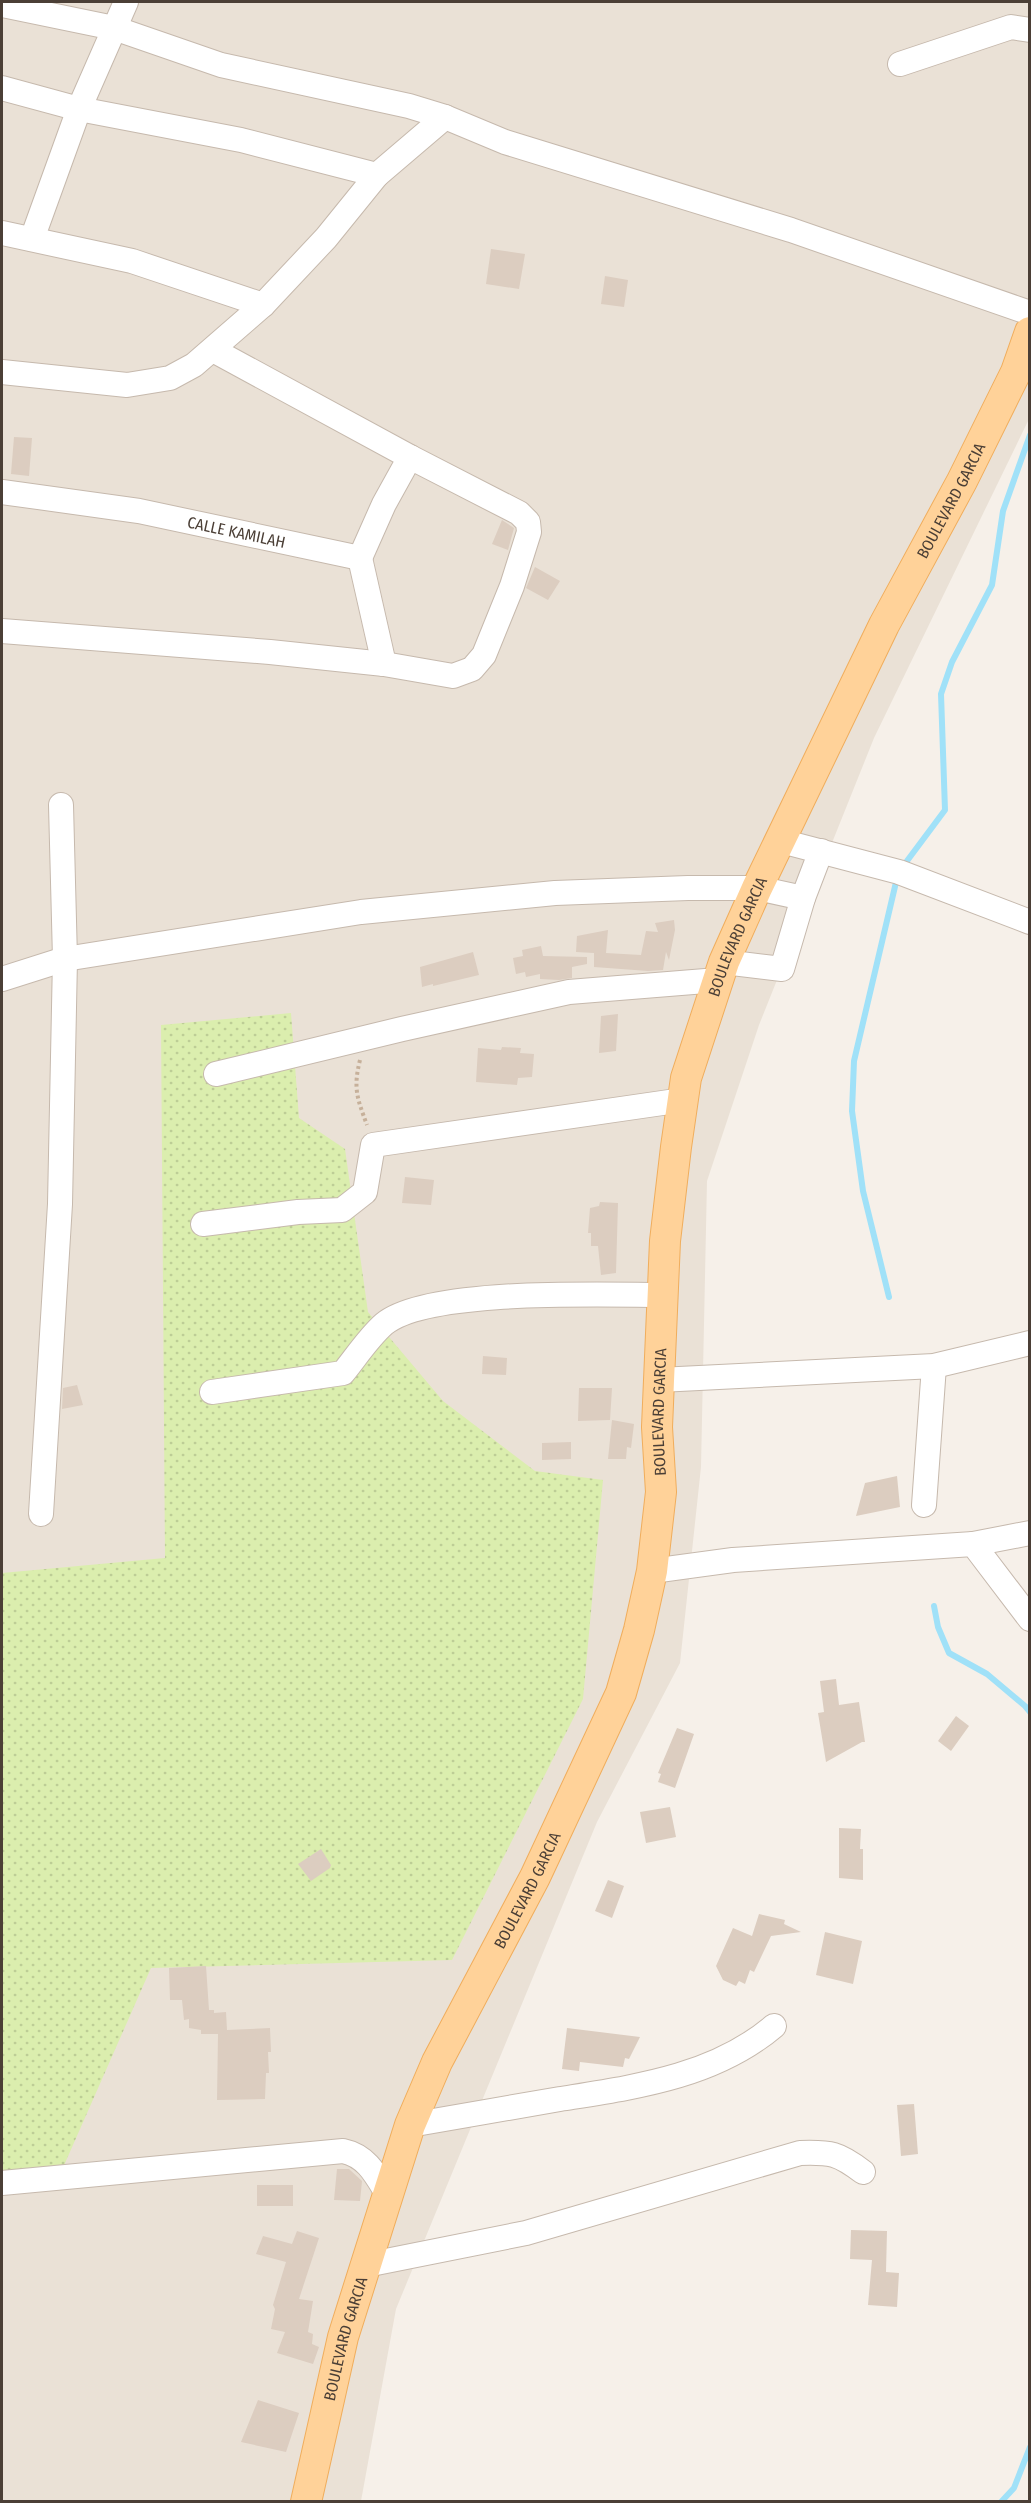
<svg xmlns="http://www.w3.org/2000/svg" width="1031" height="2503" viewBox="0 0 1031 2503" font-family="'Fira Sans Condensed',sans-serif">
<defs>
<pattern id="grass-dots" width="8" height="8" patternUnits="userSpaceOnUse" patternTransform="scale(1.5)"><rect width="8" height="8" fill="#dbeeae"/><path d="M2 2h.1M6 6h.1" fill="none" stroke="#bdcd96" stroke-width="1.8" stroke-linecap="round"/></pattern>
</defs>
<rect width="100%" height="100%" fill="#f6f0e9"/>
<!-- residential -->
<polygon fill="#eae1d6" points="2,2 1029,2 1029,419 874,738 759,1025 707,1181 701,1467 680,1663 597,1822 396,2309 361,2501 2,2502"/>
<!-- grass -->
<polygon fill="url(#grass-dots)" points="291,1013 299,1118 345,1149 368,1312 443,1401 535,1471 603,1480 583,1699 452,1960 151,1968 58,2179 2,2176 2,1573 165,1558 161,1025"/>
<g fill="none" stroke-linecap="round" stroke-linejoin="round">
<!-- stream -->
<g stroke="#a0e1f8" stroke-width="6">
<polyline points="901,869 945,810 941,694 952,662 992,585 1003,511 1030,435"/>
<polyline points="889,1297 863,1191 852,1111 854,1061 897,878"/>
<polyline points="934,1606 938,1627 949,1653 987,1674 1025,1706 1030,1712"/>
<polyline points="1001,2502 1014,2488 1030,2447"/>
</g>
</g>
<!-- building -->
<g fill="#dccdc0">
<polygon points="491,249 525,254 519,289 486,284"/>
<polygon points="605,276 628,280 624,307 601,304"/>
<polygon points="14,437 32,438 29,476 11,474"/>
<polygon points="502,520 514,528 508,550 492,544"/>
<polygon points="535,567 560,581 548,600 526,588"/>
<polygon points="674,920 675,930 669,960 666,952 663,970 648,971 594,967 594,953 576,952 577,936 608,930 606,953 641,955 646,931 658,932 655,923"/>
<polygon points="541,946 543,956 587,957 587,964 572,967 572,978 559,980 540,979 540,974 526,977 525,972 516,974 513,958 523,956 522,950"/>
<polygon points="473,952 479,975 433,986 433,984 422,987 420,967"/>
<polygon points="618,1014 616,1051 599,1053 601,1016"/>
<polygon points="502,1047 521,1048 520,1053 534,1054 532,1077 518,1078 517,1085 476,1082 478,1048 501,1050"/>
<polygon points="405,1177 434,1180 431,1205 402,1203"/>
<polygon points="600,1202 618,1203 616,1273 601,1275 598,1246 591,1246 591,1233 588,1233 590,1208 599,1206"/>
<polygon points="483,1356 507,1358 506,1375 482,1374"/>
<polygon points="77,1385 83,1405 62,1409 63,1388"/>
<polygon points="579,1388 612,1388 610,1420 578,1421"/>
<polygon points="612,1420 634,1424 631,1448 627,1447 626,1459 608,1459"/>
<polygon points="571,1442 571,1459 542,1460 542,1443"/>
<polygon points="897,1476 900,1507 856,1516 865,1483"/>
<polygon points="836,1679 839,1705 859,1702 865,1742 862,1742 826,1762 818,1713 824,1712 820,1681"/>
<polygon points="956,1716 969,1726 951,1751 938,1741"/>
<polygon points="677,1728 694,1734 675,1788 658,1782 661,1774 658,1773"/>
<polygon points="670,1807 676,1837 646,1843 640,1812"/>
<polygon points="839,1828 861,1829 860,1849 863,1849 863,1880 839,1878"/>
<polygon points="321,1849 331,1865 330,1868 311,1881 298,1864"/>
<polygon points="608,1880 624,1886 612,1918 595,1911"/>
<polygon points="759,1914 785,1920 784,1924 801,1932 771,1936 754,1972 750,1970 745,1984 739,1981 736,1986 723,1980 716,1966 733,1928 752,1936"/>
<polygon points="825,1932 862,1941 853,1984 816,1975"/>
<polygon points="206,1966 209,2010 214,2010 214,2013 226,2012 227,2030 270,2028 271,2052 268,2052 269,2073 266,2073 265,2099 217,2100 218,2034 201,2034 201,2030 189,2028 189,2019 184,2020 182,2000 170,2000 169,1968"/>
<polygon points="567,2028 640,2037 629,2059 625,2058 623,2067 580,2062 579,2071 562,2069"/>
<polygon points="914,2104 918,2154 901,2156 897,2105"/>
<polygon points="337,2169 349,2169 362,2181 360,2201 334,2200"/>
<rect x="257" y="2185" width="36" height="21"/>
<polygon points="851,2230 887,2231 886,2272 899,2273 897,2307 868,2305 872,2260 850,2259"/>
<polygon points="297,2231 319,2238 299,2299 313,2301 308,2332 313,2334 312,2344 319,2347 313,2364 277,2353 285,2332 271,2329 275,2309 273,2305 286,2262 256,2254 263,2236 292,2244"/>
<polygon points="258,2400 299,2413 286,2452 241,2442"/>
</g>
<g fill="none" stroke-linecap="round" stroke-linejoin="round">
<defs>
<g id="minor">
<polyline points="2,5 114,28 221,65 409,106 445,117 505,142 791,230 1030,313"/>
<polyline points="900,64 1011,27 1030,30"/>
<polyline points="2,88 79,109 241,140 377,175"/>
<polyline points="2,233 132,261 263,305"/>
<polyline points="32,239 79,109 126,2"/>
<polyline points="2,372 127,385 170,378 194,365 263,305 326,238 377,175 445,117"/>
<path id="s1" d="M2 492 139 511 360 558"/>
<polyline points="360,558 384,504 410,457"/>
<polyline points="360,558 384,664"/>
<polyline points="2,631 270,652 384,664 453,676 472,669 484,655 512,586 529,532 528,522 519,513 410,457 213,350"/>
<polyline points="781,841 899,872 1030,922"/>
<polyline points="724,962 782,969 803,898 821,851"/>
<polyline points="2,979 65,959 361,912 555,893 688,888 757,888 803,898"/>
<polyline points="216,1074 402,1029 569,992 718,980"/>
<polyline points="203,1224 298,1212 342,1210 365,1192 373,1145 683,1100"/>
<polyline points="659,1380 934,1366 1030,1343"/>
<path d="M212 1392 343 1373C356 1357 369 1337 384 1324 427 1288 603 1295 663 1295"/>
<polyline points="924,1505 934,1366"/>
<polyline points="41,1514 60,1204 65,959 61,805"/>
<polyline points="973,1544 1030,1533"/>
<polyline points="652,1571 733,1560 973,1544 1030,1619"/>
<path d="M410 2125C460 2116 510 2108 560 2099 635 2087 714 2077 774 2026"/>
<path d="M2 2183 343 2151C367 2156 376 2175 388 2195"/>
<path d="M366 2265 526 2233 800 2153C831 2152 838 2153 863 2172"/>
</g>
<g id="major">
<path id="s2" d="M306 2502 343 2337 410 2125 437 2062 535 1877 621 1693 639 1630 652 1571 661 1492 657 1427 665 1241 676 1147 686 1078 724 962 757 888 884 625 962 481 1016 372 1030 332"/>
</g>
</defs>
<!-- minor casing -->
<use href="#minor" stroke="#c6b9ad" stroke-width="26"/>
<!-- major casing -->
<use href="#major" stroke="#f0ad5c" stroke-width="32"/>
<!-- path -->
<path stroke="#c6b09a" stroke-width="4" stroke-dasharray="3 3" stroke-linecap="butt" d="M360 1060C353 1088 357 1098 367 1125"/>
<!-- minor -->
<use href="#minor" stroke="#fff" stroke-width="24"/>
<!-- major -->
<use href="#major" stroke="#ffd299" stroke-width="30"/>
</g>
<g text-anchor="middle" stroke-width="4.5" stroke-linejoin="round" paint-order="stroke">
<!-- street labels -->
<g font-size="16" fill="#4b3f36" stroke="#fff">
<text dy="6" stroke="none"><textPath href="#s2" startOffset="2130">BOULEVARD GARCIA</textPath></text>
<text dy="6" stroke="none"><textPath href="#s1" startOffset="238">CALLE KAMILAH</textPath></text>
<text dy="6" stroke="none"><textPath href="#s2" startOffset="1644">BOULEVARD GARCIA</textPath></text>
<text dy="6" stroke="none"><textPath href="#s2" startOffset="1158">BOULEVARD GARCIA</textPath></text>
<text dy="6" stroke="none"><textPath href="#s2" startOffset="654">BOULEVARD GARCIA</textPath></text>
<text dy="6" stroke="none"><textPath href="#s2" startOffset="168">BOULEVARD GARCIA</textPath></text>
</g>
</g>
<!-- border -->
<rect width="1031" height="2503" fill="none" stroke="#4b3f36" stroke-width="6"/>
</svg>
